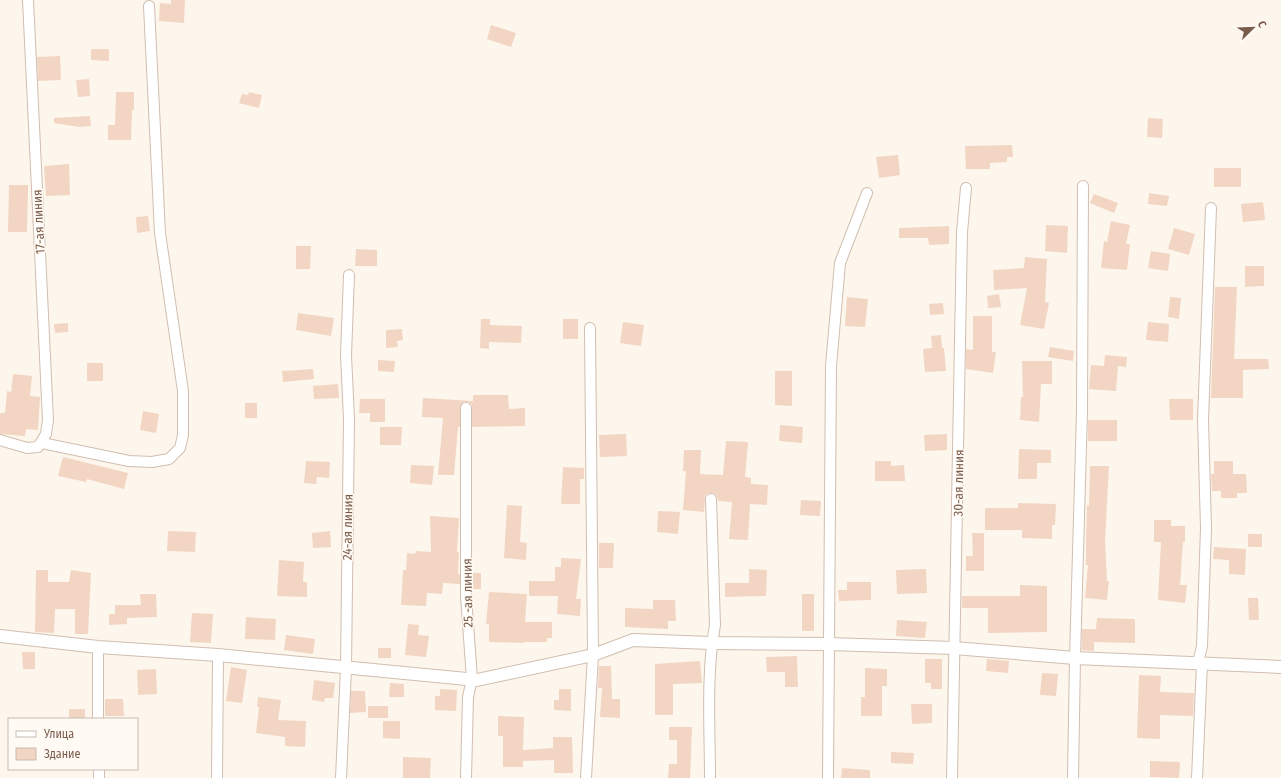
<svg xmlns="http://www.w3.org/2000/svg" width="1281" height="778" viewBox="0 0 1281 778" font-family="'Fira Sans Condensed',sans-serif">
<rect width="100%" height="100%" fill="#fdf6ec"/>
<!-- building -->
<g fill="#f3d5c3">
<polygon points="171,0 185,0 184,23 159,21 160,3 171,4"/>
<polygon points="491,25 516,33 511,47 487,39"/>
<polygon points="91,49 109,49 109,61 91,60"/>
<polygon points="60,56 61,80 38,81 37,57"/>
<polygon points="89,79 90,96 78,97 76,80"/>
<polygon points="116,92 134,92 134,110 132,110 131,140 108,140 108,125 115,125"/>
<polygon points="249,92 262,95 259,108 239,103 242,94 248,95"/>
<polygon points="90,116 91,126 79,127 54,123 54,118"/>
<polygon points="1148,118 1163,119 1162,138 1147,137"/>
<polygon points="1012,145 1013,157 1007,157 1007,162 990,163 990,169 966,169 965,146"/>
<polygon points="898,155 900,175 879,178 876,157"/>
<polygon points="69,164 70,195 46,196 44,166"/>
<rect x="1214" y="168" width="27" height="19"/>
<polygon points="9,185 28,185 27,232 8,232"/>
<polygon points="1149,193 1169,196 1167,206 1148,204"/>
<polygon points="1094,194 1118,203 1114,213 1090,203"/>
<polygon points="1263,202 1265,220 1243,222 1241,204"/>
<polygon points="148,216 150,231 137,233 136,217"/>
<polygon points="1111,221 1130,225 1126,244 1130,244 1127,270 1101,268 1104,241 1107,242"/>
<polygon points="1046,225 1068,226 1067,253 1045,251"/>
<polygon points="949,226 949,244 929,245 928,238 899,238 899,228"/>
<polygon points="1174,228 1195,234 1189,255 1168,249"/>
<polygon points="296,246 311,246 310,269 296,269"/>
<polygon points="356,249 377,250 377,266 355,266"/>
<polygon points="1151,251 1170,254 1168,271 1148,268"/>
<polygon points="1025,257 1047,259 1045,302 1049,303 1044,329 1020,325 1027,288 994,290 993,270 1024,268"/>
<polygon points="1245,266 1264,266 1264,286 1245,287"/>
<polygon points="1215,287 1237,287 1234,359 1268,359 1269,369 1243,370 1243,398 1211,398"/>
<polygon points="999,294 1001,307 988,308 987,296"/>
<polygon points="847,297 868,299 865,327 845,326"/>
<polygon points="1170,297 1181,298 1179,319 1168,317"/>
<polygon points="943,303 944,314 930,315 929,304"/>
<polygon points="298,313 334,318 331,336 296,330"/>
<polygon points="973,316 992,316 992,352 996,352 993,373 966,369 966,349 973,350"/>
<polygon points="481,319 490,319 490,325 522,326 521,343 489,342 489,349 480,348"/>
<rect x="563" y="319" width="15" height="20"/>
<polygon points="623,322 644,325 641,346 620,343"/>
<polygon points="1148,322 1169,324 1168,342 1146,340"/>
<polygon points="68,323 68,332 55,333 54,324"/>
<polygon points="402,329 403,340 397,341 398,347 386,348 386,330"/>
<polygon points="941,335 942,348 944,348 946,371 925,372 923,349 932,348 931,336"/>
<polygon points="1050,347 1074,351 1073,361 1048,357"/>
<polygon points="1105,355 1127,357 1126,367 1118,366 1116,391 1089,389 1091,365 1104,366"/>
<polygon points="378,360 395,361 394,372 378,371"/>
<polygon points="1022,361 1052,361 1052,384 1041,384 1039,422 1020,420 1021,397 1023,397"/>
<rect x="87" y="363" width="16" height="18"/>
<polygon points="313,369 314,379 283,382 282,371"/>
<polygon points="775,371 792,371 792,406 775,405"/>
<polygon points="13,374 32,376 30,396 40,397 38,430 26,429 25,436 0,434 0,413 5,413 7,391 11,392"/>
<polygon points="338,384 339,398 314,399 313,386"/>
<polygon points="473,395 508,395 509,409 525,408 525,426 472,427 472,405 469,402 463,402 460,408 460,427 458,427 454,475 438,475 443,418 422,417 423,398 473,401"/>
<polygon points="360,399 385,399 385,422 370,422 370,413 359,413"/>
<polygon points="1169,399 1193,399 1193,420 1170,420"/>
<rect x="245" y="403" width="12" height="15"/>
<polygon points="143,411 159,414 156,433 140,430"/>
<rect x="1088" y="420" width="29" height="21"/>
<polygon points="780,425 803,427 802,443 779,441"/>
<polygon points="380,427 402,427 401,445 380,445"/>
<polygon points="626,434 627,456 600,457 599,435"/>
<polygon points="947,434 947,450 925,451 924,435"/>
<polygon points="726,441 748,442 745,477 751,478 751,484 768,485 767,505 750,504 748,540 729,539 732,502 718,501 717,496 714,493 708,493 705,496 704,512 683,510 686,471 683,471 684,450 701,450 700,474 723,475"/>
<polygon points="1019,449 1051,450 1051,463 1037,463 1037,479 1018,479"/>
<polygon points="63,457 128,473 124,489 87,479 86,482 58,476"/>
<polygon points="306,461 330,462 329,478 317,477 316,484 304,483"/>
<polygon points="875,461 891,461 891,466 904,465 905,481 875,481"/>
<polygon points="1214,461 1233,461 1233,474 1246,474 1247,493 1237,493 1237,498 1221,498 1221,491 1212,491 1211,474 1214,474"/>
<polygon points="411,465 434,466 432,485 410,483"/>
<polygon points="1090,466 1109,466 1105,542 1107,581 1109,581 1107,600 1085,598 1088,565 1086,565 1086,537 1087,505 1089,506"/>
<polygon points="563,467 584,468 584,479 580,479 580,504 561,504"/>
<polygon points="801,500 821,501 820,516 800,515"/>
<polygon points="1018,503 1056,504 1055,525 1052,525 1052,539 1022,538 1022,530 985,530 985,508 1018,508"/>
<polygon points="507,505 522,506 520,542 527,543 526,560 504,558"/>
<polygon points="658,511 680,512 678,534 657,532"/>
<polygon points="430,516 459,518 457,552 459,552 458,574 460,574 460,584 443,583 442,594 427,593 426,606 401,605 403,570 406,570 407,553 415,554 416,551 431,552"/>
<polygon points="1154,520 1171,520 1171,526 1185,526 1185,542 1183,542 1180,585 1187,585 1185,603 1158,600 1161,542 1154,542"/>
<polygon points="168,531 196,532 195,552 167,551"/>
<polygon points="330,531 331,547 313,548 312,533"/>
<polygon points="972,533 984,533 984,571 966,571 966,556 973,556"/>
<rect x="1248" y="534" width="14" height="13"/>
<polygon points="599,543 614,543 613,568 599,568"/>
<polygon points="1214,547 1246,549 1245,575 1229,574 1229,560 1213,559"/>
<polygon points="561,558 581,559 576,599 581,599 580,616 557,614 558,596 529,596 529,581 555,581 555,567 561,567"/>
<polygon points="279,560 304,562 303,582 307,582 307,597 277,596"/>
<polygon points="749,569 767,570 766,596 725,597 725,583 749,583"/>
<polygon points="926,569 927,593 897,594 896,570"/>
<polygon points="36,570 48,570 48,582 69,582 71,570 91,573 88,634 75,634 75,609 55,609 54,633 35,632"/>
<rect x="472" y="573" width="9" height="16"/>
<polygon points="847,582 871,582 871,600 839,601 838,590 847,590"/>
<polygon points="1020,585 1047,586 1047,632 988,633 988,608 962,608 962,596 1020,596"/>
<polygon points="489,592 527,594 525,622 552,622 552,638 547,638 547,642 524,642 523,643 489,642 489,624 486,624"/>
<polygon points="140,594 156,594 157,617 127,618 127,624 109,625 109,614 115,614 115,605 141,605"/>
<rect x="802" y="594" width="12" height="37"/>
<polygon points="1248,598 1258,598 1259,620 1249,620"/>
<polygon points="653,600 675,600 676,621 668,621 668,629 625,627 625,608 653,609"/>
<polygon points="192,613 213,614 211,643 190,642"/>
<polygon points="246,617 276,619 275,640 245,639"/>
<polygon points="1097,618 1135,619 1135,643 1094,642 1094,651 1082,650 1082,629 1096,629"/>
<polygon points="897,620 927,622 925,638 896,636"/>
<polygon points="408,624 419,625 418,635 429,636 426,657 405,655"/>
<polygon points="286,635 315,639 313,654 284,650"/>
<rect x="378" y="648" width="13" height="10"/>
<polygon points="22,652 35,652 35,669 23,669"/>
<polygon points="797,656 798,687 785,687 785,672 767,672 766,657"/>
<polygon points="925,659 942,659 942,689 931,689 931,683 925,683"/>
<polygon points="987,659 1009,661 1008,673 986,671"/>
<polygon points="700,661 702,683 673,684 673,715 655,715 655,664"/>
<polygon points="599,666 611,666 612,699 620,699 620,718 600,717 602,688 598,688"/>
<polygon points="231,667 247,670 242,703 226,701"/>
<polygon points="865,668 887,669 887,686 882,686 882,716 861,716 861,697 865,697"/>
<polygon points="156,669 157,694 138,695 137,670"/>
<polygon points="1042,673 1058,674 1056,696 1040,695"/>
<polygon points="1139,675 1161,676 1160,692 1194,693 1193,716 1160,715 1160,739 1137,738"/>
<polygon points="314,680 335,683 333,698 325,698 324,702 312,700"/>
<polygon points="390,683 404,684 404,697 389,697"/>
<polygon points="440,689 457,690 456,711 435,710 435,696 440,696"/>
<polygon points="559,689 571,689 571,711 554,710 554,700 559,700"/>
<polygon points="351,691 365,691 366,712 350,713"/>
<polygon points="258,697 281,700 278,720 306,721 305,747 285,746 285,737 256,733 259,707 257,707"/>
<polygon points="105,699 123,699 124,716 105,716"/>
<polygon points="911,704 932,704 932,723 912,724"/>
<rect x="368" y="706" width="20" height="12"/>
<rect x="69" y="709" width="16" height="10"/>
<polygon points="498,716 524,717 523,750 553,748 553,737 572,737 573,773 554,773 554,760 523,761 523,767 503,767 503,736 498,736"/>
<polygon points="383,721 400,721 400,739 383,738"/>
<polygon points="669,727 692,727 690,778 668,778 669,764 677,764 677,740 669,740"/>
<polygon points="891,752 914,753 913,764 891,763"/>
<polygon points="403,757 431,758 430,778 403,778"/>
<polygon points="1150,761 1180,762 1179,778 1150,777"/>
<polygon points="842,768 870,770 870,778 841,778"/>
</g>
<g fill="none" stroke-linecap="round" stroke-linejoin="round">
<defs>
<g id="minor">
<polyline points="466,408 466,596 472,679 468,697 466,778"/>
<polyline points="0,440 27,448 38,447 46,434 48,420 28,0"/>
<polyline points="42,443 129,461 152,462 169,459 180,448 183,435 183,391 160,233 149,6"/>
<polyline points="98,647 98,719"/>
<polyline points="1198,663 1202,646 1206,528 1203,420 1211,208"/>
<polyline points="99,769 99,778"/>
<polyline points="217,778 218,655"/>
<polyline points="341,778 346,668 349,419 346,355 349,275"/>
<polyline points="586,778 593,655 590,328"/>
<path d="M710 778C710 728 706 675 715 625L711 499"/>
<polyline points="828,778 831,366 840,263 867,193"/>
<polyline points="952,778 962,232 966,188"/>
<polyline points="1073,778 1075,658 1082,411 1083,186"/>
<polyline points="1197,778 1202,663"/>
</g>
<polyline id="tertiary" points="0,636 98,647 218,655 477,680 593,655 633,640 711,643 828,644 954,648 1075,658 1281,667"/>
</defs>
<!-- minor casing -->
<use href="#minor" stroke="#d1beb0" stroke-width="12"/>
<!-- tertiary casing -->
<use href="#tertiary" stroke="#d1beb0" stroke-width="14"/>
<!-- minor -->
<use href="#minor" stroke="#fff" stroke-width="10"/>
<!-- tertiary -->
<use href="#tertiary" stroke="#fff" stroke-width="12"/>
</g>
<g text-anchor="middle" stroke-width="3" stroke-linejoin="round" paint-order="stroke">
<!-- street labels -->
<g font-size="13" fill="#7a5c4d" stroke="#fffaf3">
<text transform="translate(38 222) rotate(-93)" y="5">17-ая линия</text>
<text transform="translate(958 483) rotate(-89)" y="5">30-ая линия</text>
<text transform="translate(347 527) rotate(-89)" y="5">24-ая линия</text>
<text transform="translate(467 593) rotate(-91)" y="5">25 -ая линия</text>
</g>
</g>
<!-- legend -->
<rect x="8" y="718" width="130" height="52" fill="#fffaf3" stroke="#cabbb1"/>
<rect x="16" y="731" width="20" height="6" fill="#ffffff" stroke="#cabbb1"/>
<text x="44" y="738" font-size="12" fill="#7a5c4d">Улица</text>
<rect x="16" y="748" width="20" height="12" fill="#f3d5c3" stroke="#cabbb1"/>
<text x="44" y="758" font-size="12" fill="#7a5c4d">Здание</text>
<!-- north arrow -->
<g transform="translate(1253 28) rotate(67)" stroke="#fffaf3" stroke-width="3" paint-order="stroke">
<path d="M0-3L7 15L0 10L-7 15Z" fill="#7a5c4d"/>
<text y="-6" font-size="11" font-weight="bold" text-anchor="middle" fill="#7a5c4d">С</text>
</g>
</svg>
